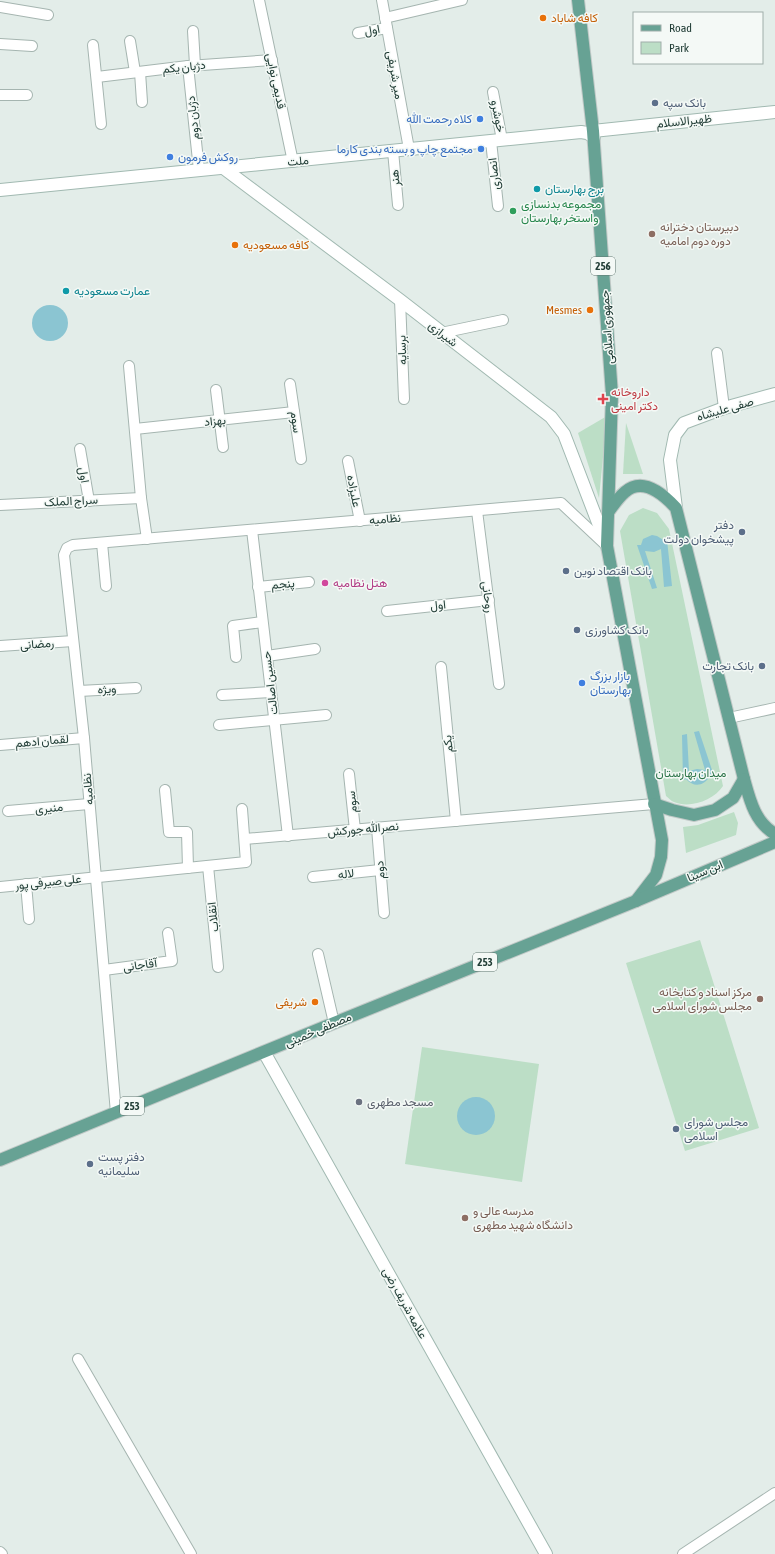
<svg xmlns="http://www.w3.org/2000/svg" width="775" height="1554" viewBox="0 0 775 1554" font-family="'Asap Condensed',Vazirmatn,sans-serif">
<rect width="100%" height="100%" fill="#e3ede9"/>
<!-- green -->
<g fill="#bcdec6">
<polygon points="607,416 599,498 578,433"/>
<polygon points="626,423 643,474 623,474"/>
<path d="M643 508 657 513 669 529 723 786C714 800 690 809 674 802 671 801 669 798 666 796L620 531 629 515Z"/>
<polygon points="734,812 738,823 736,835 686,853 683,827 698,825"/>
<polygon points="700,940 759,1128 685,1151 626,963"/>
<polygon points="422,1047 539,1064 522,1182 405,1164"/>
</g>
<!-- water -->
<g fill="#8bc5d2">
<circle cx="50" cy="323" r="18"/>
<polygon points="652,535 657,536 665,541 667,540 672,586 664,587 661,549 654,552 645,551 657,588 652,589 637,545 641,545 643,539"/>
<path d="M699 731 714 776H710C704 786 694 788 686 779L683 780 682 735 687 734 689 771 697 769 705 770 694 732Z"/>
<circle cx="476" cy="1116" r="19"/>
</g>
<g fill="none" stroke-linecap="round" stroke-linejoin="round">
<defs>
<g id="street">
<polyline points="259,0 293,162"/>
<polyline points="382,0 409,149"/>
<polyline points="0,7 48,15"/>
<polyline points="385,18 462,0"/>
<polyline points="193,31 195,65"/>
<polyline points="358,33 387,28"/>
<polyline points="130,41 135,72"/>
<polyline points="0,44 32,46"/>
<polyline points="93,45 101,124"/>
<polyline points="188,66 199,170"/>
<polyline points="140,72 142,102"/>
<polyline points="97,77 188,66 272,60"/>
<polyline points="493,92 502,140"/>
<polyline points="0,95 27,95"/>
<polyline points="491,141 498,206"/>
<polyline points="393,151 398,205"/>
<polyline points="400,300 404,399"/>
<polyline points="441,333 503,320"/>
<polyline points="717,353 724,408"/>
<polyline points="129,366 141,498 147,539"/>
<polyline points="290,384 301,459"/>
<polyline points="216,390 223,447"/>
<polyline points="135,429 294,412"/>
<polyline points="80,449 89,501"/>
<polyline points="348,461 360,521"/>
<polyline points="0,505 141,498"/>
<polyline points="477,511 499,684"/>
<polyline points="252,530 288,836"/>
<polyline points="102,543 106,586"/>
<polyline points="258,587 309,582"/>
<polyline points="387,611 489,600"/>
<polyline points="0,646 73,641"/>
<polyline points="267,656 315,649"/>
<polyline points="236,657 233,626 262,622"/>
<polyline points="441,667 456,821"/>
<polyline points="79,691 136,688"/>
<polyline points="222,695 271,692"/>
<polyline points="729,718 775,708"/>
<polyline points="219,725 326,715"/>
<polyline points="0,745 84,738"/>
<polyline points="349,774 355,830"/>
<polyline points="165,790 169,832 187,832 188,868"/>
<polyline points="8,811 89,804"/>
<polyline points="377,828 384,913"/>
<polyline points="245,839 654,804"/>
<polyline points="208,866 218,967"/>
<polyline points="313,877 380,870"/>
<polyline points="26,884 29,919"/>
<polyline points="0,887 246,862 242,809"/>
<polyline points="318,954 334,1023"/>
<polyline points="104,970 172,961 168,933"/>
<polyline points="116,1113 84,738 64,555 67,548 73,545 561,503 607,546"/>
<polyline points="78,1359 191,1554"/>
<polyline points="0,1552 2,1554"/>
<polyline points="683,1554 775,1493"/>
</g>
<g id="secondary">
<polyline points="593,131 775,112"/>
<polyline points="222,167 400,300 551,417 564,434 607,546"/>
<polyline points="0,190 581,132 587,133 594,137"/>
<polyline points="676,508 670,460 675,435 684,423 724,408 775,394"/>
<polyline points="264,1052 546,1554"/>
</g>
<g id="primary">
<polyline points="578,0 593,131 612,395 607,546 662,840 661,857 656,875 636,901"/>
<path d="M609 511C614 504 619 497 625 492 643 476 664 495 676 508L744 779C750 801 755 822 775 834"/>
<polyline points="654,804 672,810 694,815 715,810 733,798 744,779"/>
<polyline points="0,1160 334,1023 636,901 775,842"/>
</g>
</defs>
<!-- street casing -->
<use href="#street" stroke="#a5b5b0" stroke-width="12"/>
<!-- secondary casing -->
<use href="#secondary" stroke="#a1b9b1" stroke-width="14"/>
<!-- primary casing -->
<use href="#primary" stroke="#c1c9c7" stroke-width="14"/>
<!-- street -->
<use href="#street" stroke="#fff" stroke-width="10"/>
<!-- secondary -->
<use href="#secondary" stroke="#fff" stroke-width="12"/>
<!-- primary -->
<use href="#primary" stroke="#67a294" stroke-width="12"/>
</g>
<!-- markers -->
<g fill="#e8710a" stroke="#f4f9f6" stroke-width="1.5">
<circle cx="543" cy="18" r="4"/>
<circle cx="235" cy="245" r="4"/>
<circle cx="590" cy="310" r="4"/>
<circle cx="315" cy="1002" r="4"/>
</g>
<g fill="#5c6f8a" stroke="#f4f9f6" stroke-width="1.5">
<circle cx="655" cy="103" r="4"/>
<circle cx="742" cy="532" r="4"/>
<circle cx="566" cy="571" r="4"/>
<circle cx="577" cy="630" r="4"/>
<circle cx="762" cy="666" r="4"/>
<circle cx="676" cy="1129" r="4"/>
<circle cx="90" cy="1164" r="4"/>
</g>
<g fill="#3f7fe0" stroke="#f4f9f6" stroke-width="1.5">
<circle cx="480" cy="119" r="4"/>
<circle cx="481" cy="149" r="4"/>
<circle cx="170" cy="157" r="4"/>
<circle cx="582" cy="683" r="4"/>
</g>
<g fill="#0f9aa8" stroke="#f4f9f6" stroke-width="1.5">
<circle cx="537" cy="189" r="4"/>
<circle cx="66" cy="291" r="4"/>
</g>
<circle fill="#2e9e5b" stroke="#f4f9f6" stroke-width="1.5" cx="513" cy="211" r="4"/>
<g fill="#8d6e63" stroke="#f4f9f6" stroke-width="1.5">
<circle cx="652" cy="234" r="4"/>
<circle cx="760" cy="999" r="4"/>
<circle cx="465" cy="1218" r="4"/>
</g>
<path fill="#e0444e" stroke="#f4f9f6" stroke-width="1.5" d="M601 393h4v4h4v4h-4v4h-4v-4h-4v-4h4z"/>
<circle fill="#d1479c" stroke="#f4f9f6" stroke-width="1.5" cx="325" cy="583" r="4"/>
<circle fill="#6b7280" stroke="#f4f9f6" stroke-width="1.5" cx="359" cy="1102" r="4"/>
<g text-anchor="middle" stroke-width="3" stroke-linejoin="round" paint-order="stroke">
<!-- shield labels -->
<g fill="#f4f9f6" stroke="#617670" stroke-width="1">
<rect x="591" y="257" width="24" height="18" rx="3"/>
<rect x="473" y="953" width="24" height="18" rx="3"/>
<rect x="120" y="1097" width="24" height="18" rx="3"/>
</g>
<g font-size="11" font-weight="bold" fill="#223e37">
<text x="603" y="270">256</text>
<text x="485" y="966">253</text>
<text x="132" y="1110">253</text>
</g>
<!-- food labels -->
<g font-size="12" fill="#c56008" stroke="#f4f9f6" text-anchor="start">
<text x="551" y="22">کافه شاباد</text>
<text x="243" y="249">کافه مسعودیه</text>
<text x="582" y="314" text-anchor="end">Mesmes</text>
<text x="307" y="1006" text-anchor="end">شریفی</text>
</g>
<!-- street labels -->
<g font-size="12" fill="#223e37" stroke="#f4f9f6">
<text transform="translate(372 30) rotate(-10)" y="4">اول</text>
<text transform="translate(184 67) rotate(-6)" y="4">دژبان یکم</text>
<text transform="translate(395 75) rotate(80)" y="4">میر شریفی</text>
<text transform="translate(276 81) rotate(78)" y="4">قدیمی نوایی</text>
<text transform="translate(498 116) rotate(79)" y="4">خوشرو</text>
<text transform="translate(193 118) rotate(-96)" y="4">دژبان دوم</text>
<text transform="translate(684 121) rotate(-6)" y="4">ظهیرالاسلام</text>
<text transform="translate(298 161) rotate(-6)" y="4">ملت</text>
<text transform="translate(494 174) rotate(-96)" y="4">انصاری</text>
<text transform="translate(395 178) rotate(-95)" y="4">هنر</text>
<text transform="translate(607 327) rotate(-94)" y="4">جمهوری اسلامی</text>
<text transform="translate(443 334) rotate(38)" y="4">شیرازی</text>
<text transform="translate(402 350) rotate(-92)" y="4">برسایه</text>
<text transform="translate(725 409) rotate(-16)" y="4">صفی علیشاه</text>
<text transform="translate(215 421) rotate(-6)" y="4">بهزاد</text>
<text transform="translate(296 422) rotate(82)" y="4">سوم</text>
<text transform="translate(84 475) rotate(81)" y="4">اول</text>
<text transform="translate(354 491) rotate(79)" y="4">علیزاده</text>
<text transform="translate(71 501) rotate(-3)" y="4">سراج الملک</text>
<text transform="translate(385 519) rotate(-5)" y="4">نظامیه</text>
<text transform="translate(283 584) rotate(-5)" y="4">پنجم</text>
<text transform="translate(488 597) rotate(83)" y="4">روحانی</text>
<text transform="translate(438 605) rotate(-6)" y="4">اول</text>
<text transform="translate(37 644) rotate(-4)" y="4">رمضانی</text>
<text transform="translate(270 683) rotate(-97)" y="4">حسین اصالت</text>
<text transform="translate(107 689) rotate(-3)" y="4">ویژه</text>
<text transform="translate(42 741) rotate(-5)" y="4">لقمان ادهم</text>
<text transform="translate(448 744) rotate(-96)" y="4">یکم</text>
<text transform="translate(88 789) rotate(-95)" y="4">نظامیه</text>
<text transform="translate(352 802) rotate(-96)" y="4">سوم</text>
<text transform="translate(49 808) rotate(-5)" y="4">منیری</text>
<text transform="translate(363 829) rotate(-5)" y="4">نصرالله جورکش</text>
<text transform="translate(380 870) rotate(-95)" y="4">دوم</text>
<text transform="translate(705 871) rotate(-23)" y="4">ابن سینا</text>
<text transform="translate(346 874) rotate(-6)" y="4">لاله</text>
<text transform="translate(48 882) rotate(-6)" y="4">علی صیرفی پور</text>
<text transform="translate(213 917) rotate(-96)" y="4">انقلاب</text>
<text transform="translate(140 965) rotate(-8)" y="4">آقاجانی</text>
<text transform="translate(318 1030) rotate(-23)" y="4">مصطفی خمینی</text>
<text transform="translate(405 1303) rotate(61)" y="4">علامه شریف رضی</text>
</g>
<!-- service labels -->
<g font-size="12" fill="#4e5e75" stroke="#f4f9f6" text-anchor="start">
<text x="663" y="107">بانک سپه</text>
<text x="734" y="529" text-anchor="end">دفتر<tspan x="734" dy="14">پیشخوان دولت</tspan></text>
<text x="574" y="575">بانک اقتصاد نوین</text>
<text x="585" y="634">بانک کشاورزی</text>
<text x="754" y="670" text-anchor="end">بانک تجارت</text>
<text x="684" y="1126">مجلس شورای<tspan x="684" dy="14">اسلامی</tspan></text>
<text x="98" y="1161">دفتر پست<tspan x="98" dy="14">سلیمانیه</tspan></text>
</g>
<!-- shop labels -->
<g font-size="12" fill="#366cbe" stroke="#f4f9f6" text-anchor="end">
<text x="472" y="123">كلاه رحمت الله</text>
<text x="473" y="153">مجتمع چاپ و بسته بندی کارما</text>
<text x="178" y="161" text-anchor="start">روکش فرمون</text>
<text x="590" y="680" text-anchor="start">بازار بزرگ<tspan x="590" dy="14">بهارستان</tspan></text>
</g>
<!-- culture labels -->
<g font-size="12" fill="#0d838f" stroke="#f4f9f6" text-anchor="start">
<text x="545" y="193">برج بهارستان</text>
<text x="74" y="295">عمارت مسعودیه</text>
</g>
<!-- leisure labels -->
<g font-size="12" fill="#27864d" stroke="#f4f9f6" text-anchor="start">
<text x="521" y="208">مجموعه بدنسازی<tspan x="521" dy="14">واستخر بهارستان</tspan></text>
</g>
<!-- education labels -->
<g font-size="12" fill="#785e54" stroke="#f4f9f6" text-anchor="start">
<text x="660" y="231">دبیرستان دخترانه<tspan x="660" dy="14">دوره دوم امامیه</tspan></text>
<text x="752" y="996" text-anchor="end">مرکز اسناد و کتابخانه<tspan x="752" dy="14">مجلس شورای اسلامی</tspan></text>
<text x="473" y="1215">مدرسه عالی و<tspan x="473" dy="14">دانشگاه شهید مطهری</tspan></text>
</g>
<!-- health labels -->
<g font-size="12" fill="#be3a42" stroke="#f4f9f6" text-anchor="start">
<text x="611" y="396">داروخانه<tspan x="611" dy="14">دکتر امینی</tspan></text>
</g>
<!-- hotel labels -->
<g font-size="12" fill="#b23c85" stroke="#f4f9f6" text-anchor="start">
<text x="333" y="587">هتل نظامیه</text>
</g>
<!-- park labels -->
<g font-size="12" fill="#2d754a" stroke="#f4f9f6">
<text x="691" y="777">میدان بهارستان</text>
</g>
<!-- worship labels -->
<g font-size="12" fill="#5b616d" stroke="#f4f9f6" text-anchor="start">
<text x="367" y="1106">مسجد مطهری</text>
</g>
</g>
<!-- legend -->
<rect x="633" y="12" width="130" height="52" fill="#f4f9f6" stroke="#a0aeaa"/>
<rect x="641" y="25" width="20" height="6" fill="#67a294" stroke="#a0aeaa"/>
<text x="669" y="32" font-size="12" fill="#223e37">Road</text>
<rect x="641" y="42" width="20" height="12" fill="#bcdec6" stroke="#a0aeaa"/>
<text x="669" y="52" font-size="12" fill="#223e37">Park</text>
</svg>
